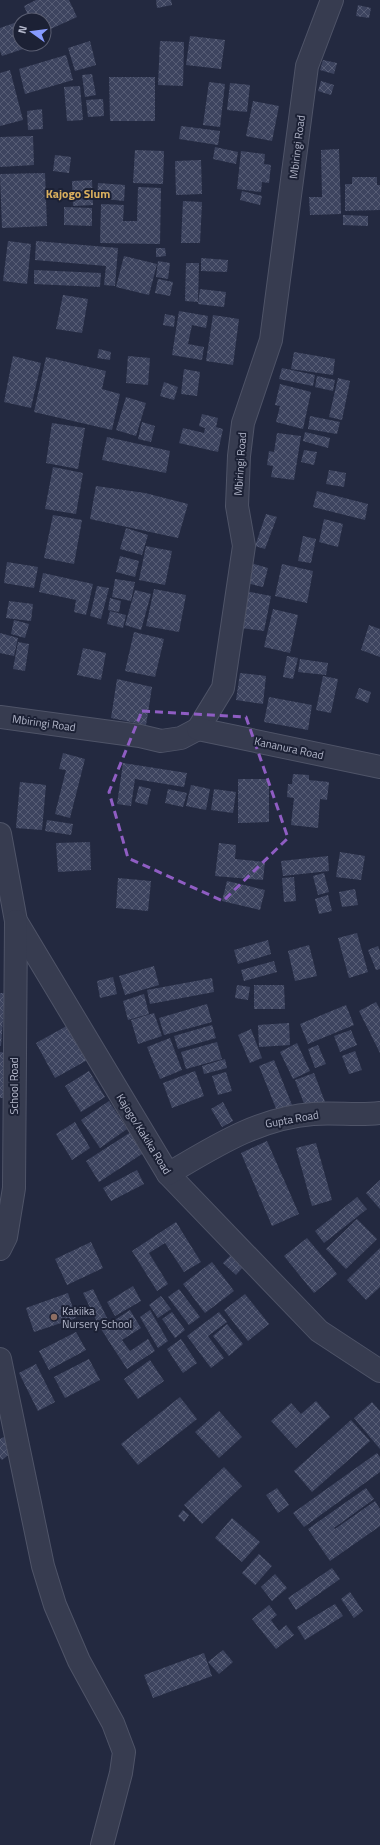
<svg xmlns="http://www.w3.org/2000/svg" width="380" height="1845" viewBox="0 0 380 1845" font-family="'Titillium Web',sans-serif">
<defs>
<pattern id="building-cross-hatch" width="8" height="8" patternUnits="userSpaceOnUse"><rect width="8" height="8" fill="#3d445f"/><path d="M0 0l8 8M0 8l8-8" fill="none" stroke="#575d75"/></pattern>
</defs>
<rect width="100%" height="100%" fill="#232940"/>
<!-- building -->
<g fill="url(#building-cross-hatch)">
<polygon points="36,0 69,0 77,17 44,32 44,20 30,20 24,6"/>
<polygon points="156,0 171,0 172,5 157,8"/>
<polygon points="358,5 371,8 369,18 356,16"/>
<polygon points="20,21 20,44 31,44 32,46 2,56 0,51 0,28"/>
<polygon points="190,36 225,40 221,69 186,65"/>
<polygon points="90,41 96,65 75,71 68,48"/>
<polygon points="160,41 184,42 183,86 158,85"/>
<polygon points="66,55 73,80 25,94 19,69"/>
<polygon points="323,60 337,63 334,74 320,70"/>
<polygon points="10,70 23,120 0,126 0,73"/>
<polygon points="92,74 96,95 85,97 82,75"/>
<polygon points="109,77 155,77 155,121 110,121"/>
<polygon points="321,81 334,85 331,95 318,91"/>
<polygon points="209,82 225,84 220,127 203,125"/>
<polygon points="230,83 250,85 247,112 227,110"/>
<polygon points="80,86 83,120 67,121 64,87"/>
<polygon points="103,99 104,116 88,117 86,100"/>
<polygon points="253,101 279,106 272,141 246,136"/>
<polygon points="42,109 43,129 28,130 27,111"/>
<polygon points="181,126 220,131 218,145 179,139"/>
<polygon points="33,136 34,165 0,167 0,137"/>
<polygon points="215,147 238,152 236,164 213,159"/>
<polygon points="339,149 341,214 310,215 309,197 322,197 321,150"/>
<polygon points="135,150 164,151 163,184 133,183"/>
<polygon points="241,151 265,154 264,164 271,165 269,183 262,182 261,192 237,189"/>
<polygon points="55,155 71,157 69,173 53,171"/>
<polygon points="201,160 202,194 176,195 175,161"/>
<polygon points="45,173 47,226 2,228 0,174"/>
<polygon points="352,177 377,177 377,185 380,185 380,210 345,211 345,184 352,184"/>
<polygon points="92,180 93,205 73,206 72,181"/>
<polygon points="98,183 125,185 124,201 97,198"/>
<polygon points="138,187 161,188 160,244 100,243 101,204 124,205 123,221 137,221"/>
<polygon points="242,191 262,196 260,205 240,200"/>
<polygon points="183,201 202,202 200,243 181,243"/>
<polygon points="64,207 92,208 92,226 64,225"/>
<polygon points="343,215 368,216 368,226 343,225"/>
<polygon points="8,241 31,244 27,284 3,281"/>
<polygon points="36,241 118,248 115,286 104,285 106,266 35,260"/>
<polygon points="156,248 165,248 166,256 156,257"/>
<polygon points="124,256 157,264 149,295 116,287"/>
<polygon points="201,258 228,260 227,272 201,271"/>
<polygon points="158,261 170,263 168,279 156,277"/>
<polygon points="186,263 199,263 198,302 185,301"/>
<polygon points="34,270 101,273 100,287 34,284"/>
<polygon points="158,279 173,282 170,296 155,293"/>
<polygon points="200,289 226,292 224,307 198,304"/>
<polygon points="63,295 88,299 82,333 56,329"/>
<polygon points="179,311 208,316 206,328 192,325 188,344 204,347 202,360 172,355"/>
<polygon points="165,314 175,316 174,327 163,325"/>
<polygon points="213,315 239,319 233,365 206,361"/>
<polygon points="99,349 111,352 110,360 97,358"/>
<polygon points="294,352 335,359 333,375 291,369"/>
<polygon points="13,356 41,363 31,408 4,402"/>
<polygon points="128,356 150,358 148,385 126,383"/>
<polygon points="46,357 106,371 102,389 120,394 112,430 34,412"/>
<polygon points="282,368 315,375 313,386 279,379"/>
<polygon points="184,369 200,372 197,396 181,394"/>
<polygon points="317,376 335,380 333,391 315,387"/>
<polygon points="338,378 350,381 342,420 329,417"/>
<polygon points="164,382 178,387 174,400 160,396"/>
<polygon points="280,384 311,392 303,429 276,422 280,406 275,405"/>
<polygon points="126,397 146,403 136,436 116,430"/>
<polygon points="202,414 218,418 216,427 223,429 218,452 179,443 183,428 204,433 205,428 199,426"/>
<polygon points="310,416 340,422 337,434 308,429"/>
<polygon points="142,422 155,426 151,442 138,439"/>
<polygon points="52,423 85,428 78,469 46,463"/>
<polygon points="305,432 330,438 328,448 303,441"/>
<polygon points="277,433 301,436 294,480 271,477 273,466 267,465 269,451 274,452"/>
<polygon points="107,437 170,451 166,473 102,460"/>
<polygon points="304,450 317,452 314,465 301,462"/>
<polygon points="53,467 83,473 76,514 45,509"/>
<polygon points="329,470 346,473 344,487 326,484"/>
<polygon points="96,486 145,493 188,504 178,538 90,519"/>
<polygon points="317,491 368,504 365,520 313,507"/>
<polygon points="266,514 277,517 265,549 255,546"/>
<polygon points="53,515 82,520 74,564 44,558"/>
<polygon points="324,519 343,524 338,547 319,542"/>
<polygon points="126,528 148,535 142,555 120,549"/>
<polygon points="303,536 316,539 311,563 298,561"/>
<polygon points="146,546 172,551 165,585 139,580"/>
<polygon points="120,556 139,561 135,577 116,572"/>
<polygon points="7,562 38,567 34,588 4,583"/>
<polygon points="251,563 268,568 263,587 246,583"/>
<polygon points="282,564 313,571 307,603 275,596"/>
<polygon points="43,573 93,584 86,615 74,612 76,600 39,592"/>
<polygon points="115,579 135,582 131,601 112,597"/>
<polygon points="97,586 109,588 101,619 90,616"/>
<polygon points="154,589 186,595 179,632 146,626"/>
<polygon points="135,590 151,594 141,630 125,625"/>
<polygon points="245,591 271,596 264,631 241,628"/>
<polygon points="110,598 121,601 119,612 108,610"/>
<polygon points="9,601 33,604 31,621 6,618"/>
<polygon points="273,609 298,615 290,653 264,647"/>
<polygon points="110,611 126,615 123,628 107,624"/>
<polygon points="14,620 29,624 25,638 11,634"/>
<polygon points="369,625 380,629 380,657 361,650"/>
<polygon points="134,632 164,639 155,677 125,671"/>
<polygon points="0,633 18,638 14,656 0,653"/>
<polygon points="18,642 29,644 25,671 13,669"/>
<polygon points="83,648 106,653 101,680 77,675"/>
<polygon points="287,656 298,658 293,679 283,677"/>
<polygon points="300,659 328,663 326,675 298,672"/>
<polygon points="240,673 266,676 263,704 236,700"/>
<polygon points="323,676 338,679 331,713 316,710"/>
<polygon points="117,679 152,687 146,725 111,718"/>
<polygon points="359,688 371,692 368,703 355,698"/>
<polygon points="269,697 312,705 308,730 264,722"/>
<polygon points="63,753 85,759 70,818 55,814 66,770 59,769"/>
<polygon points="123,763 187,773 184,787 135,779 131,806 117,804"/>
<polygon points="293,774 309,775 309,780 329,782 327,800 320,799 318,828 291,825 294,798 287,797 288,784 292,784"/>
<polygon points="238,779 269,779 269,822 238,823"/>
<polygon points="20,782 46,785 42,830 16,828"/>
<polygon points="191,785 210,789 206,810 186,806"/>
<polygon points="139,786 151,789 147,805 135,802"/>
<polygon points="168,789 187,793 183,807 165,803"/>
<polygon points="214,789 236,792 233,813 211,810"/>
<polygon points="47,820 73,824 71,835 45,831"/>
<polygon points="90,842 91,870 58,872 56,843"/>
<polygon points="219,843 236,845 235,859 265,862 263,880 215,876"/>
<polygon points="340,852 365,856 361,880 336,877"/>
<polygon points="328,856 329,871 283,876 281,861"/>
<polygon points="324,873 329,892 318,895 313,876"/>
<polygon points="294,877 296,901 284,902 282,878"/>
<polygon points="118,878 151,881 148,911 116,908"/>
<polygon points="227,881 265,890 260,910 222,901"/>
<polygon points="355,889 358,905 342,907 339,892"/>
<polygon points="328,895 332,911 319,914 315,899"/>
<polygon points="357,933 368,972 349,978 338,938"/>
<polygon points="268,940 271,954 238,964 234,950"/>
<polygon points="309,945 317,976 295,981 288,951"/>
<polygon points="378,946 380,951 380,969 376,970 368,950"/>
<polygon points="274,961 277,972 244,981 241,970"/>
<polygon points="154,966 159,985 125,995 119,976"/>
<polygon points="113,977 117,994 100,998 97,981"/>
<polygon points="212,978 214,992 150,1004 147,990"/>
<polygon points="237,985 250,987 248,1000 235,998"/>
<polygon points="254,985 284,985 285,1009 254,1009"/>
<polygon points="0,993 5,993 1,1046 0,1046"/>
<polygon points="144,994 149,1014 128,1020 123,1001"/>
<polygon points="376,1002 380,1009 380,1053 359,1011"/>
<polygon points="207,1004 212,1022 164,1035 159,1018"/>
<polygon points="346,1005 354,1025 308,1044 300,1024"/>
<polygon points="154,1013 162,1036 138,1044 131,1020"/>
<polygon points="72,1023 91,1058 55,1078 36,1043"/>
<polygon points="289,1023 290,1045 259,1047 258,1025"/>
<polygon points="212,1025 216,1038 178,1049 174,1036"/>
<polygon points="251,1029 262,1058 250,1063 238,1035"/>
<polygon points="351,1030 357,1045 340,1052 334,1036"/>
<polygon points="170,1038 182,1070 160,1079 147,1047"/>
<polygon points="217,1042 222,1059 186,1069 181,1052"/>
<polygon points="297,1043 310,1071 293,1079 280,1052"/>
<polygon points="318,1045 326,1064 315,1068 308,1049"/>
<polygon points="355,1051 362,1070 349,1074 342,1056"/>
<polygon points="0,1052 9,1053 6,1098 0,1098"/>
<polygon points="225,1059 227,1068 204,1074 202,1066"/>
<polygon points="274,1060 294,1110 279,1116 259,1066"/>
<polygon points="89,1071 105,1097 81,1112 65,1086"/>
<polygon points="195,1071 204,1096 172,1108 163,1083"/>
<polygon points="226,1072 232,1091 218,1095 212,1076"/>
<polygon points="314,1073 325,1102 306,1109 295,1080"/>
<polygon points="109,1101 127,1129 100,1148 81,1120"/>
<polygon points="223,1102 233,1121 222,1127 211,1109"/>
<polygon points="75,1122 90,1148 72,1160 56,1134"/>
<polygon points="134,1130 148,1150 99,1182 86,1161"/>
<polygon points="267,1141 299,1214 272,1226 241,1153"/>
<polygon points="316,1143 332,1200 312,1206 296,1148"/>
<polygon points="137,1170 144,1184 111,1201 103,1188"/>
<polygon points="380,1180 380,1209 366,1193"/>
<polygon points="357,1197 367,1209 324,1243 315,1231"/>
<polygon points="357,1219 377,1239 346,1269 326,1249"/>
<polygon points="176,1222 201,1262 184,1272 165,1243 149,1253 168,1284 157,1291 132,1251"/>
<polygon points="307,1238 337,1274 314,1293 284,1256"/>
<polygon points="91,1242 103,1268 67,1285 55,1259"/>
<polygon points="380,1248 380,1287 366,1300 347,1280"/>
<polygon points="231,1255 244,1266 236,1275 223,1263"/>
<polygon points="212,1262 234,1291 205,1313 183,1284"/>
<polygon points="133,1286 141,1301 115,1316 107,1302"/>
<polygon points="93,1289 108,1320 98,1324 83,1293"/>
<polygon points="179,1289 200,1317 189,1325 168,1297"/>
<polygon points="68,1293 76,1318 34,1332 26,1308"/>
<polygon points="245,1294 269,1324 248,1341 224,1310"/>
<polygon points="161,1296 171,1309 158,1318 149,1305"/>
<polygon points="130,1310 141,1328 122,1340 130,1351 148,1339 155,1351 127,1369 101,1329"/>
<polygon points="150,1310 168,1341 158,1348 140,1317"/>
<polygon points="172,1312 185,1330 175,1338 162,1319"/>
<polygon points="219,1312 227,1322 208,1336 224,1358 211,1368 187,1336"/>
<polygon points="227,1324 243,1344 229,1356 213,1336"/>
<polygon points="76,1332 86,1350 49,1370 39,1351"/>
<polygon points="181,1339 197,1363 183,1373 167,1349"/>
<polygon points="89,1359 100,1380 65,1398 54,1377"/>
<polygon points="150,1360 164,1381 138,1399 124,1379"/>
<polygon points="36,1364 55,1402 38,1411 19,1373"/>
<polygon points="180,1397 197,1419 138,1465 121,1444"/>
<polygon points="316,1401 330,1417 296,1448 271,1421 291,1403 301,1414"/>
<polygon points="372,1402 380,1411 380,1449 354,1418"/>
<polygon points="219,1411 242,1437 219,1458 195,1432"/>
<polygon points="351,1420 370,1441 312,1492 294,1471"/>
<polygon points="4,1437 15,1450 2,1460 0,1458 0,1439"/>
<polygon points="377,1453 380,1457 380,1472 304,1527 293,1513"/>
<polygon points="224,1467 242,1486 202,1524 184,1505"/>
<polygon points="277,1488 289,1505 278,1513 266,1495"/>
<polygon points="366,1488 374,1499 334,1528 335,1529 375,1501 380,1509 380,1526 330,1561 308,1529"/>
<polygon points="183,1510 189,1515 184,1522 178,1516"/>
<polygon points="232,1518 260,1542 242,1562 215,1538"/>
<polygon points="259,1554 272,1566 255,1585 242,1573"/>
<polygon points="332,1568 340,1579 296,1610 288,1598"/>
<polygon points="275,1574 287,1588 272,1601 261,1587"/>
<polygon points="350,1592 363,1611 354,1618 341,1599"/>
<polygon points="335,1604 343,1616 305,1640 297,1627"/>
<polygon points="269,1605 277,1615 271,1620 279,1631 286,1625 294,1635 276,1649 252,1619"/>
<polygon points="223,1650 233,1662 219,1674 208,1662"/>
<polygon points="204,1653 212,1676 153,1698 144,1675"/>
</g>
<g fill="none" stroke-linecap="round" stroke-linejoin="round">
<defs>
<g id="minor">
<polyline points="0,717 140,736 161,741 181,738 198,729 223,688 244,546 237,506 239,456 243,423 271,340 307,66 332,0"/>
<polyline points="198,729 380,767"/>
<polyline points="0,834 16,921 168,1174 319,1331 380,1371"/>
<path d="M168 1174C214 1147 258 1118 313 1114 335 1112 358 1116 380 1113"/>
<polyline points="0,1249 6,1237 14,1188 16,921"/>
<polyline points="0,1359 43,1566 55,1605 79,1661 113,1723 124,1752 121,1773 102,1845"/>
</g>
</defs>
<!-- minor casing -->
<use href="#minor" stroke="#4f5468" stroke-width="24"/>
<!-- minor -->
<use href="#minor" stroke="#373c50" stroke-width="22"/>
</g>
<!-- marked area -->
<path fill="none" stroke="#8f5dc3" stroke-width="3" stroke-dasharray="8 5" stroke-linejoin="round" d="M142 711 246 717 288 838 223 901 128 858 109 792Z"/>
<!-- markers -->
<circle fill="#8d6e63" stroke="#1c2135" stroke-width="1.5" cx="54" cy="1317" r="4"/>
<g text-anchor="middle" stroke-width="4" stroke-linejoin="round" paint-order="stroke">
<!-- street labels -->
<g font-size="11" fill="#b4b8cb" stroke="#1c2135">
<text transform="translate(297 147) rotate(-83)" y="4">Mbiringi Road</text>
<text transform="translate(240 464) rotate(-86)" y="4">Mbiringi Road</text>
<text transform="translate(44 723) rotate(8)" y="4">Mbiringi Road</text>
<text transform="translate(289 748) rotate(12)" y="4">Kananura Road</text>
<text transform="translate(14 1086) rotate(-90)" y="4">School Road</text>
<text transform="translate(292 1119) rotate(-10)" y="4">Gupta Road</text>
<text transform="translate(144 1134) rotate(58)" y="4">Kajogo/Kakika Road</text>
</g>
<!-- poi labels -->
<g font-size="11" fill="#b4b8cb" stroke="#1c2135" text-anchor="start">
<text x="62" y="1315">Kakiika<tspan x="62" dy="13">Nursery School</tspan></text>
</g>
<!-- neighbourhood labels -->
<g font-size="12" font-weight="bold" fill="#dbb05e" stroke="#1c2135">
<text x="78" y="198">Kajogo Slum</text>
</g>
</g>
<!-- north arrow -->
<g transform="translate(32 32) rotate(284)"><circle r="19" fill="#1c2135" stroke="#595d71"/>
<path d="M0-3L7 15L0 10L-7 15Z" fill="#869afe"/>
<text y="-6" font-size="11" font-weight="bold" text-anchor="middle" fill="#b4b8cb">N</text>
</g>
</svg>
